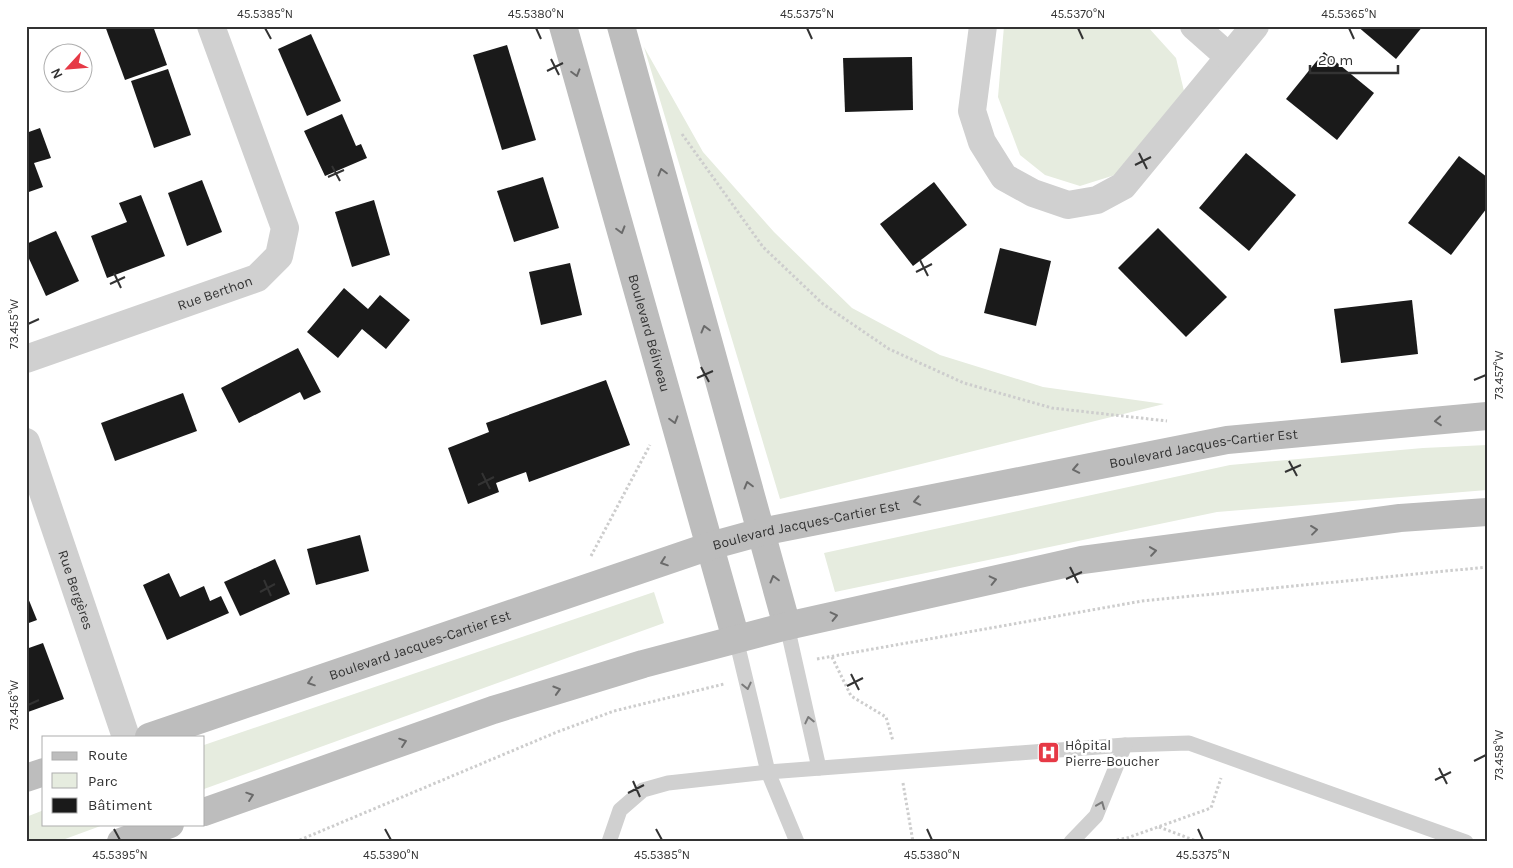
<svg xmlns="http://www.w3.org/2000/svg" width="1513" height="868" viewBox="0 0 1513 868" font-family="Karla,sans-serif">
<rect width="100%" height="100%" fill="#fff"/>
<!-- green -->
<g fill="#e6ecdf">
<polygon points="1004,26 1147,26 1176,58 1184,91 1118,174 1080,186 1045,175 1020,155 998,97"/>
<polygon points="644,47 703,152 774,232 852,308 940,355 1043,387 1164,404 780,499"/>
<polygon points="1487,445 1487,490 1217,512 835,592 824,553 1230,465 1423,448"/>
<polygon points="654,592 664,623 204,789 204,745"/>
<polygon points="44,810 44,824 106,824 57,842 26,842 26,817"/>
</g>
<!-- building -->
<g fill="#1a1a1a">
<polygon points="105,26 153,26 167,65 125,80"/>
<polygon points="1357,26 1423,26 1396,59"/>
<polygon points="311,34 341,101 307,116 278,49"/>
<polygon points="507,45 536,140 502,150 473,55"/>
<polygon points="1324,52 1374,93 1337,140 1286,99"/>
<polygon points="912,57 913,110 845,112 843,58"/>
<polygon points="168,69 191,135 154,148 131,81"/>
<polygon points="342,114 356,146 361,144 367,158 325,176 304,131"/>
<polygon points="40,128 51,158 34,163 43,187 26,193 26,133"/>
<polygon points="1246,153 1296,195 1249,251 1199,208"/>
<polygon points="1459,156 1487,177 1487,208 1451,255 1408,223"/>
<polygon points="543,177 559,228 514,242 497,191"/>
<polygon points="202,180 222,232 187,246 168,193"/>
<polygon points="934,182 967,225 913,266 880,224"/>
<polygon points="141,195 165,256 107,278 91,236 127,222 119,203"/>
<polygon points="374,200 390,255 352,267 335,212"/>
<polygon points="1158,228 1227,297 1186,337 1118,268"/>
<polygon points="56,231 79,281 46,296 26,252 26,244"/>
<polygon points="1000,248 1051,261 1036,326 984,313"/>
<polygon points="570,263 582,315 541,325 529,272"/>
<polygon points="344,288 368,309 380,295 410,320 386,349 362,329 338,358 307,332"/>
<polygon points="1412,300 1418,354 1341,363 1334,309"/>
<polygon points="298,348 321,392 304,400 300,392 239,423 221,388"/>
<polygon points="606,380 630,445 529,482 526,472 496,483 499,492 468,504 448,448 489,432 486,423"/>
<polygon points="183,393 197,431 115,461 101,423"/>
<polygon points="360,535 369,571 316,585 307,549"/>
<polygon points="275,559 290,594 240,616 224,582"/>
<polygon points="169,573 180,597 204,586 210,601 221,596 229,613 167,640 143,585"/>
<polygon points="26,593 37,620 26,624"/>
<polygon points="43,643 64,699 28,712 26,708 26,649"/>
</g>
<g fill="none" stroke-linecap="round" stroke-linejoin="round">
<!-- path -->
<g stroke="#cdcdcd" stroke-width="3" stroke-dasharray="2.5 2.5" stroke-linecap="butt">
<polyline points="682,134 763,247 823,304 889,349 964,383 1052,408 1167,421"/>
<polyline points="591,556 650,445"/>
<polyline points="832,657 851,696 886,717 893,741"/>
<polyline points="817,659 1142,601 1487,567"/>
<polyline points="903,783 913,842"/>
<polyline points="1159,827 1199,842"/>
<polyline points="295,842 557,732 614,711 724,684"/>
<polyline points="1107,842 1127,838 1211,808 1221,778"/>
</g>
<!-- lane -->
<g stroke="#d0d0d0" stroke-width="15">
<polyline points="787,626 819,768"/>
<polyline points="736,639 768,772 797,842"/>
<polyline points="609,842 620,810 643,790 668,783 768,772 1125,745 1189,743 1466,842"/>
<polyline points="1071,842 1096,816 1125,745"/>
</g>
<!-- street -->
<g stroke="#d0d0d0" stroke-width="28">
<polyline points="983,26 972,111 982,142 1004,177 1033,193 1068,205 1097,200 1123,186 1255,26"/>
<polyline points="1194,26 1229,57"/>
<path id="s1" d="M26 359 257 278 279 256 285 228 211 26"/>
<path id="s2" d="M26 442 126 737"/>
</g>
<!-- secondary -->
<g stroke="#bdbdbd" stroke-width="28">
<path id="s3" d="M563 26 736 639"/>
<polyline points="621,26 787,626"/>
<path id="s4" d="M149 737 710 546 761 532 1227 440 1487 416"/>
<polyline points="26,778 44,772"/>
<polyline points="204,812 493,710 643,664 787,626 1082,560 1400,518 1487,512"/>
<polyline points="121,842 170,824"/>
</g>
</g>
<!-- one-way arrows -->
<defs><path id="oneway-chevron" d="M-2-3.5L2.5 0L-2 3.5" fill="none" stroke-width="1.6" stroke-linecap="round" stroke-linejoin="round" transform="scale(1.25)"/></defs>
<g stroke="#6a6a6a">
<use href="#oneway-chevron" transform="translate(576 73) rotate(74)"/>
<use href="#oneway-chevron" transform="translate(662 172) rotate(-105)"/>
<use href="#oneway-chevron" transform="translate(621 230) rotate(74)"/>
<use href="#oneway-chevron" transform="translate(705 329) rotate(-105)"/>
<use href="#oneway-chevron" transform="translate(674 420) rotate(74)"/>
<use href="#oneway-chevron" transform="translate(1438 421) rotate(175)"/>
<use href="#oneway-chevron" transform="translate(1076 469) rotate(169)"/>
<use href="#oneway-chevron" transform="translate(748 485) rotate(-105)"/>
<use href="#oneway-chevron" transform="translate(917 501) rotate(169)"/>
<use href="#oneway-chevron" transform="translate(1314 530) rotate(-7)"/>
<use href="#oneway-chevron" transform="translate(1153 551) rotate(-8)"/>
<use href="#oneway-chevron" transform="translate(664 562) rotate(161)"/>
<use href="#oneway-chevron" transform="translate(774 579) rotate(-105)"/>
<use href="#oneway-chevron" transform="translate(993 580) rotate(-13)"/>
<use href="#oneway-chevron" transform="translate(834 616) rotate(-13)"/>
<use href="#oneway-chevron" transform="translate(311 682) rotate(161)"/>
<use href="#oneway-chevron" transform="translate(557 690) rotate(-17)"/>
<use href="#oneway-chevron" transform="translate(403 742) rotate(-19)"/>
<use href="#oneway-chevron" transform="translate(250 796) rotate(-19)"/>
</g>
<g stroke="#7a7a7a">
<use href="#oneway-chevron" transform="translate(747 686) rotate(77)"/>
<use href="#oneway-chevron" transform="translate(809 720) rotate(-103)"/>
<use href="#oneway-chevron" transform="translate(1101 805) rotate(-68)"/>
</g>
<!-- ticks -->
<path fill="none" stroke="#333" stroke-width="2" d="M265 28 271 39M536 28 541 39M807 28 812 39M1078 28 1083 39M1349 28 1354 39M551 59 559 75M547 71 563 63M1139 153 1147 169M1135 165 1151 157M332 166 340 181M328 177 344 170M920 260 928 276M916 272 932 264M114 273 121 288M110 284 125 277M28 324 39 319M701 367 709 382M697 378 713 371M1474 380 1486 375M1289 461 1297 476M1285 472 1301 465M482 473 490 489M478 485 494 477M1070 567 1078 583M1066 579 1082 572M264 580 271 596M260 592 275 584M851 674 859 690M847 686 863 678M28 705 39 700M1474 761 1486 755M1439 768 1447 784M1435 780 1451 772M633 781 640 797M628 793 644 785M114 829 120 840M385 829 391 840M656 829 662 840M927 829 932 840M1198 829 1203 840"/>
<!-- icons -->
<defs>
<symbol id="hospital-square" viewBox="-11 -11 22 22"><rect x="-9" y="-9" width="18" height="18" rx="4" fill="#e63946" stroke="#fff"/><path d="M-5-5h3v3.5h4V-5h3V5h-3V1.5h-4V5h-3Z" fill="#fff"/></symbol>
</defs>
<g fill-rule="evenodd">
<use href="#hospital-square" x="1036" y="740" width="25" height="25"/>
</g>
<g text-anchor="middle" stroke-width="5" stroke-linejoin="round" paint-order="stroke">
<!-- street labels -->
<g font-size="14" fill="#333" stroke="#fff">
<text dy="5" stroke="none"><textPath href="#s1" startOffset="200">Rue Berthon</textPath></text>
<text dy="5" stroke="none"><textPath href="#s3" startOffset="319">Boulevard Béliveau</textPath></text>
<text dy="5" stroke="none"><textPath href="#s4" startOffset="1096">Boulevard Jacques-Cartier Est</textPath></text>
<text dy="5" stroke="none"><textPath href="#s4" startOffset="691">Boulevard Jacques-Cartier Est</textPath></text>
<text dy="5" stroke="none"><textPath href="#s2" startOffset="156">Rue Bergères</textPath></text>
<text dy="5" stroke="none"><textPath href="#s4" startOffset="286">Boulevard Jacques-Cartier Est</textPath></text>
</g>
<!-- poi labels -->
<g font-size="14" fill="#333" stroke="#fff" text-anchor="start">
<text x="1065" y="750">Hôpital<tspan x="1065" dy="16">Pierre-Boucher</tspan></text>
</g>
</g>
<!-- border -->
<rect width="1513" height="868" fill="none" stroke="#ffffff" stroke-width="55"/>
<!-- legend -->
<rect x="42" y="736" width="162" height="90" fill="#ffffff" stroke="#adadad"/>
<rect x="52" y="752" width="25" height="8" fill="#bdbdbd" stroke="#adadad"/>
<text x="88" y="760" font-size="15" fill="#333333">Route</text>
<rect x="52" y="773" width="25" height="15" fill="#e6ecdf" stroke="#adadad"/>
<text x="88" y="786" font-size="15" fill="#333333">Parc</text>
<rect x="52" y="798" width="25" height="15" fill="#1a1a1a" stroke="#adadad"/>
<text x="88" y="810" font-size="15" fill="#333333">Bâtiment</text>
<!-- north arrow -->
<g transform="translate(68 68) rotate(244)"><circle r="24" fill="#ffffff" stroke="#adadad"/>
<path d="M0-4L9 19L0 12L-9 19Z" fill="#e63946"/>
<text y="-8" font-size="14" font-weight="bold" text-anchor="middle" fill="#333333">N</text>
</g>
<!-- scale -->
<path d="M1310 65v8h88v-8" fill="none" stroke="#333333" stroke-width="2.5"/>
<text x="1318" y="65" font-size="15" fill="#333333" stroke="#ffffff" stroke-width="4" paint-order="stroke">20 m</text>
<rect x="28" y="28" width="1458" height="812" fill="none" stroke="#333" stroke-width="2"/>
<g font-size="12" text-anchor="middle" fill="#333">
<text x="265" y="18">45.5385°N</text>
<text x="536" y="18">45.5380°N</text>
<text x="807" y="18">45.5375°N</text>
<text x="1078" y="18">45.5370°N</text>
<text x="1349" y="18">45.5365°N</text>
<text transform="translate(14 324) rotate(-90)" y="4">73.455°W</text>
<text transform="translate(1499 375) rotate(-90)" y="4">73.457°W</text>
<text transform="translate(14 705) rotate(-90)" y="4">73.456°W</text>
<text transform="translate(1499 755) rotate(-90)" y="4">73.458°W</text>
<text x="120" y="859">45.5395°N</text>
<text x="391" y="859">45.5390°N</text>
<text x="662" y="859">45.5385°N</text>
<text x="932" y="859">45.5380°N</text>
<text x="1203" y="859">45.5375°N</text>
</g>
</svg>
